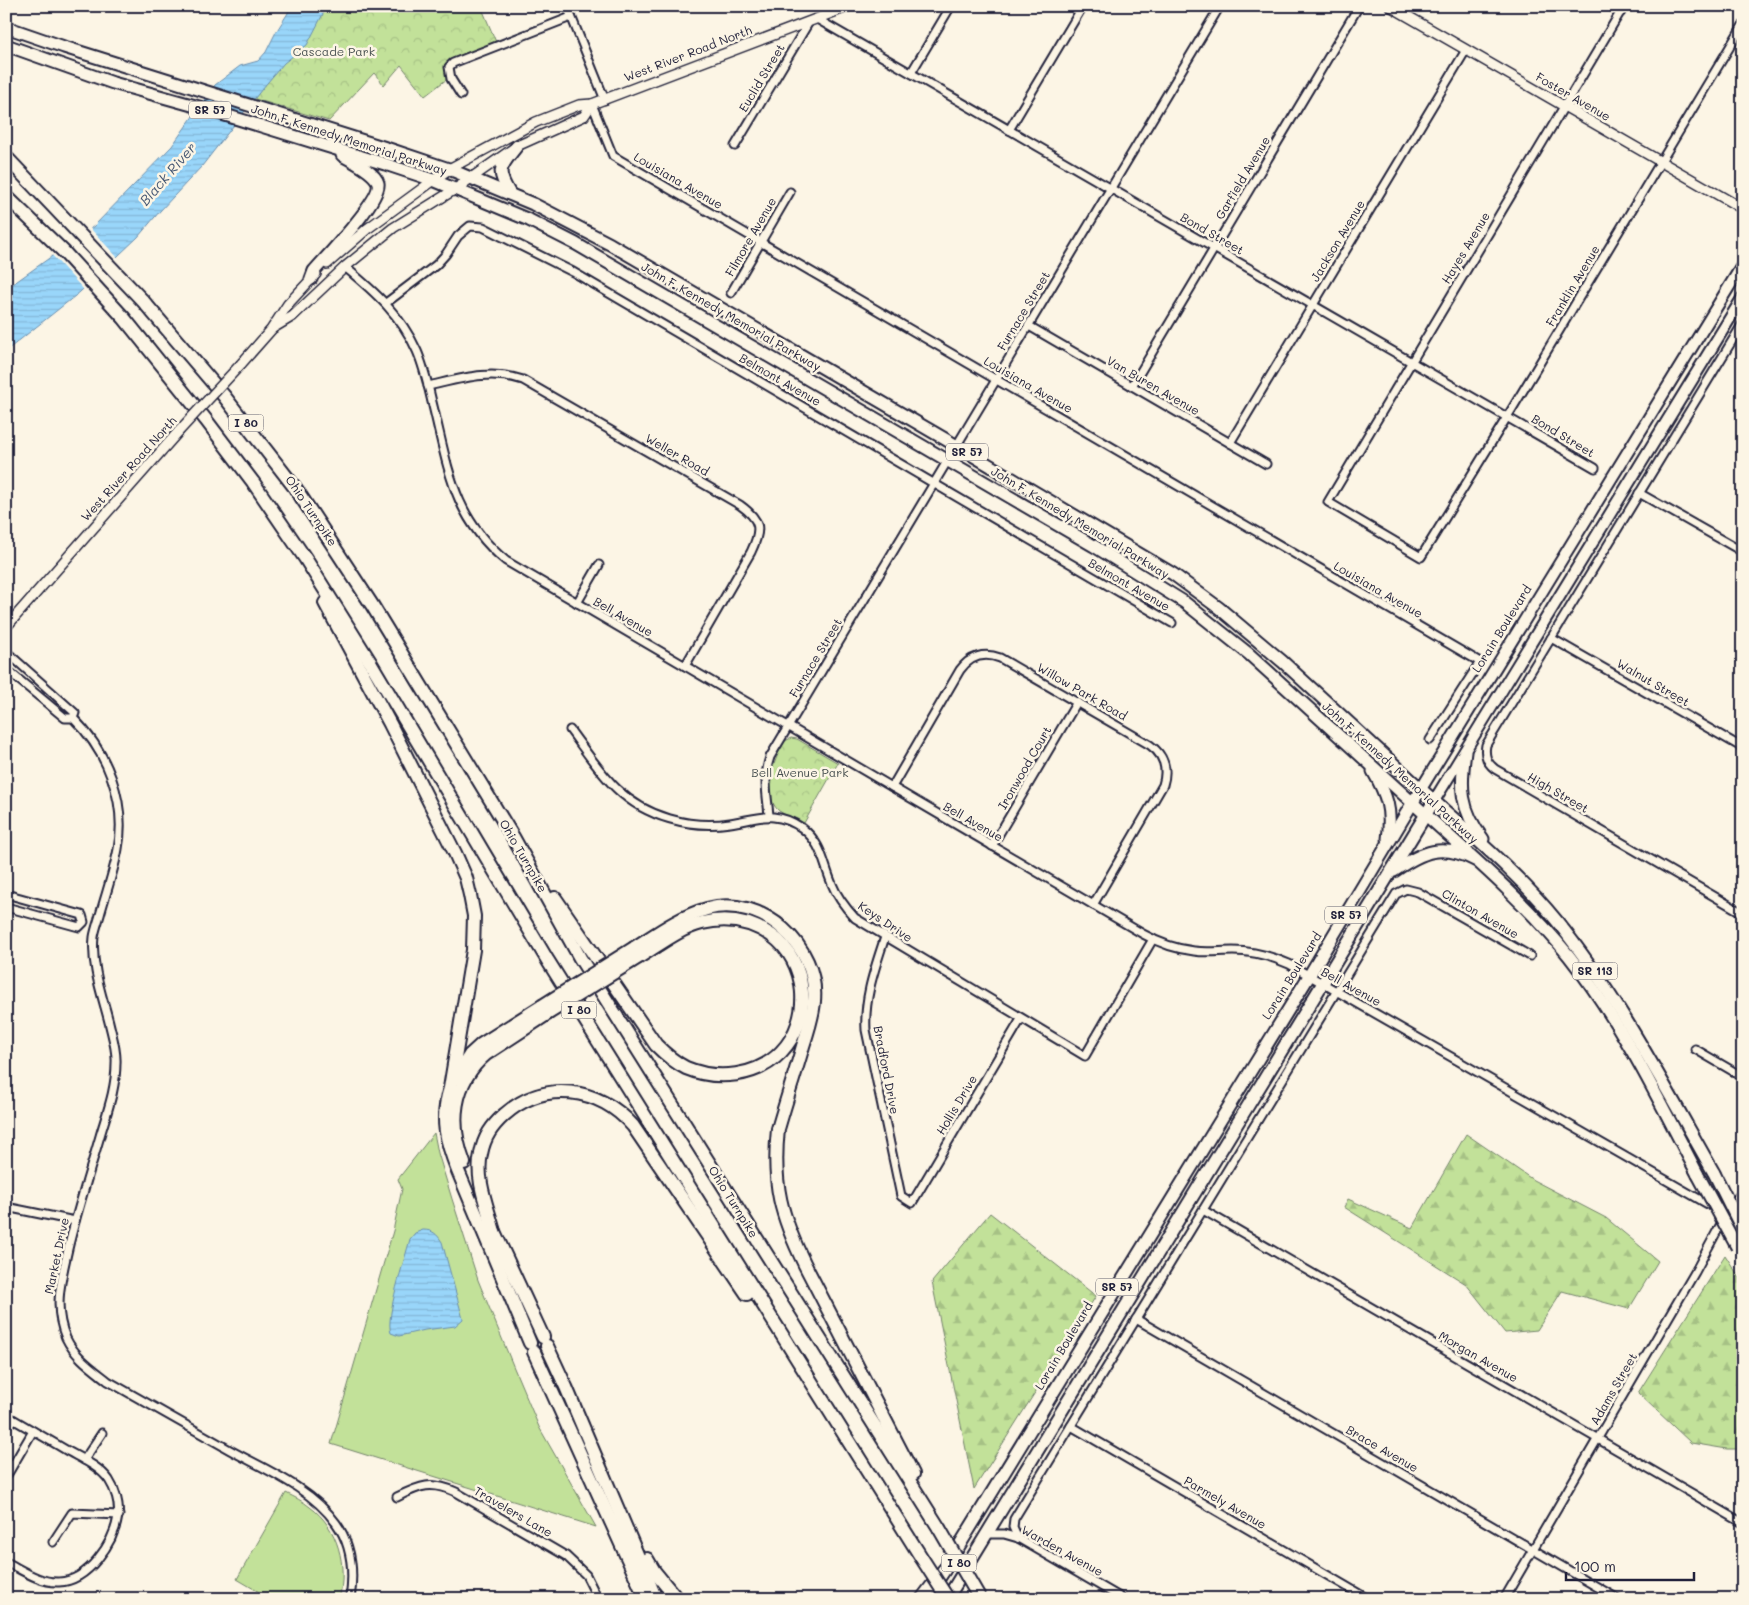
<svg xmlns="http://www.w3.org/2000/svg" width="1749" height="1605" viewBox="0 0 1749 1605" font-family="Mali,sans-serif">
<defs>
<pattern id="forest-firs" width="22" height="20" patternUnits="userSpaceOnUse" patternTransform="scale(1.25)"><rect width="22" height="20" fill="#c2e199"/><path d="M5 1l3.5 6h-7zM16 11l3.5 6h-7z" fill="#a6c185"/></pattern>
<pattern id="park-crowns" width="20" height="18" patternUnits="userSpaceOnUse" patternTransform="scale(1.25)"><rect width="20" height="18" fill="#c2e199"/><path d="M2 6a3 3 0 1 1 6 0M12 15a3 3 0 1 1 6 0" fill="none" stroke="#a6c185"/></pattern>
<pattern id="water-rules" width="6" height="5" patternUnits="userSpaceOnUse" patternTransform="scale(1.25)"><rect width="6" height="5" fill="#99d6fa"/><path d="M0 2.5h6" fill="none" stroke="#84b7d7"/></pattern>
</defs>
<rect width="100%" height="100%" fill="#fcf5e5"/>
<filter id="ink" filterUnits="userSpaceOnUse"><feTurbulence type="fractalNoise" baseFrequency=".02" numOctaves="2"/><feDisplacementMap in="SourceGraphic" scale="10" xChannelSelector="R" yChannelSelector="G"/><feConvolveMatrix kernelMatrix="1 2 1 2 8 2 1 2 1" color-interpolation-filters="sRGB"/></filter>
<g filter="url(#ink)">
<!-- green -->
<g fill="#c2e199" stroke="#72826a">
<polygon points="434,1133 438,1153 452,1199 478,1280 514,1368 539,1427 596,1527 331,1444 393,1231 402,1189 398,1179"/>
<path d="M286 1493C294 1497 303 1501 310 1507 338 1527 348 1566 339 1599H271L237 1579Z"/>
</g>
<!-- forest -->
<g fill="url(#forest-firs)" stroke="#72826a">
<polygon points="1466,1134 1533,1180 1606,1218 1658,1261 1629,1309 1562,1291 1537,1330 1505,1333 1466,1284 1344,1207 1348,1199 1412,1228"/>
<polygon points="990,1213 1096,1296 974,1489 932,1282"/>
<polygon points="1725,1255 1743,1283 1743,1449 1727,1449 1691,1443 1638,1393"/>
</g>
<!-- park -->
<g fill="url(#park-crowns)" stroke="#72826a">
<polygon points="305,6 481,6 496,42 451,59 447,66 447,79 425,96 401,65 384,85 374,73 329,121 238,94"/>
<path d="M791 738 797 739 838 763 804 823C796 818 786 816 779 811 760 794 774 759 785 741Z"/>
</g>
<!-- water -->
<g fill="url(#water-rules)" stroke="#698eae">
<polygon points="289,6 324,6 323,14 307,45 284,63 262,89 202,166 160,211 138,237 80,292 6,351 6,289 94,226 172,146 215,85 240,66 258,61 266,52 276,32 288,13"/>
<path d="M423 1230C433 1230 437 1234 442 1242L463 1319 455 1326 425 1330 399 1336 391 1333C385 1317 405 1259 410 1239L415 1233Z"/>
</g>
<!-- pier -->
<polygon fill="#fcf5e5" points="89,227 119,259 85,291 51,254"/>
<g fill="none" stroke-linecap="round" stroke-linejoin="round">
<defs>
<g id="minor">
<polyline points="567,6 605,100"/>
<polyline points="1610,6 1621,12"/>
<polyline points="1624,6 1328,502 1421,557 1512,409 1743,25"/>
<polyline points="817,19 1595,468"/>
<polyline points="911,73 951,6"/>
<polyline points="461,95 451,79 449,67 453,63 571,17"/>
<polyline points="592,104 613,156 1480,662 1430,740"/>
<polyline points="1009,130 1083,6"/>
<polyline points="735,146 809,22"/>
<path d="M345 267C375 292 401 315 417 351 424 367 428 385 432 402 448 465 452 517 506 561L1143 934C1159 943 1176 949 1194 951 1207 953 1220 951 1233 951 1253 951 1271 956 1289 964L1713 1207 1738 1223"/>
<polyline points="731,293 790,192"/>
<polyline points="386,303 436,265 446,254 458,236 470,226 483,227 573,272 1172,623"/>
<path d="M1743 323 1486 745C1484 756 1487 763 1495 769L1743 913"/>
<polyline points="1029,326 1266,464"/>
<path d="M428 386C460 379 490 369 523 380L740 505C761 520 762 529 751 552L685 666"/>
<polyline points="1132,386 1359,6"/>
<polyline points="1230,443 1466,50"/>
<polyline points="1639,493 1743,552"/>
<polyline points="577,603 599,565"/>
<polyline points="1551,638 1743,748"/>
<polyline points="6,654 9,654 75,713 73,718"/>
<path d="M6 669 65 718H73C107 751 127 802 118 849 114 871 106 893 100 915 98 922 95 930 94 937 91 965 102 995 109 1022 112 1035 117 1050 116 1063 116 1089 107 1112 100 1136 89 1174 77 1211 68 1249 61 1280 53 1308 66 1338 75 1357 93 1369 108 1381 149 1404 190 1427 230 1450 266 1470 311 1488 336 1523 352 1545 354 1573 350 1599"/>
<path d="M570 730C585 750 599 772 617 789 646 817 690 829 730 823 758 819 775 809 802 828 822 843 823 863 832 884 837 897 845 907 855 918L1085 1056 1153 939"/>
<path d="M892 787 960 670C970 656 984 652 1000 658L1150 745C1164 755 1168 769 1163 785L1093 905"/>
<path d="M769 815C767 795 763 777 770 757L1220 6"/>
<polyline points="992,846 1077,702"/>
<polyline points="6,894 82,915 84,922 79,927 6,907"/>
<path d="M885 937C875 968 864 997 866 1030L901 1196 912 1203 1021 1019"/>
<polyline points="1695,1049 1743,1077"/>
<polyline points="6,1207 75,1221"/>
<polyline points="1730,1209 1743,1190"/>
<polyline points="1203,1210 1743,1523"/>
<polyline points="1136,1319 1618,1599"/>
<path d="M6 1415C26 1427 46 1438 66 1450 80 1458 99 1466 109 1480 115 1489 120 1504 118 1516 114 1543 88 1581 59 1582 40 1583 22 1570 6 1562"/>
<polyline points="1071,1426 1368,1599"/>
<polyline points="84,1460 102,1433"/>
<polyline points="6,1477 33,1431"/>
<path d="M397 1497C421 1485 431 1481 456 1492L566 1556 586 1575 598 1599"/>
<polyline points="986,1534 1004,1534 1018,1538 1123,1599"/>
<polyline points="1018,1538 1013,1527 1014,1519 1396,894 1406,889 1418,892 1530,956"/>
<polyline points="53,1542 72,1513 119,1515"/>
<polyline points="1504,1599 1695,1272 1723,1220"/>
</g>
<g id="tertiary">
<polyline points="1390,6 1743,209"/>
<polyline points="327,264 367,229 449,169 536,122 579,105 592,104 850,6"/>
<polyline points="273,328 293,316 345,267 393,228 454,190 517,146 584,116 592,104"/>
<polyline points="241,364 271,330 288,304 316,274"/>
<polyline points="6,627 179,431"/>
</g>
<g id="secondary">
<polyline points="1421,789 1743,264"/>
<polyline points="1434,801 1743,297"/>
</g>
<g id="primary">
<path d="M1465 752C1460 787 1460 809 1483 839"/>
<path d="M1434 801C1476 839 1520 876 1556 920 1619 998 1665 1087 1714 1173"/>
<path d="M1426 815C1476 860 1527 904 1569 956 1622 1023 1659 1100 1698 1175"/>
</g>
<g id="trunk">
<polyline points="6,27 64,47 389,149 449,169 533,204 610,244 957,446 1173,574 1219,608 1283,662 1434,801 947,1599"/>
<polyline points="6,45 113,83 199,107 385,164 433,180 529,220 576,244 1094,546 1184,602 1249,654 1426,815"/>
<path d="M510 194C495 169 500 168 517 146"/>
<path d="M311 279 314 271C326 257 382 199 378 183 375 172 352 161 342 155"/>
<path d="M1373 771C1387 795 1392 810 1388 839"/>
<path d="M1394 871C1423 851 1442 843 1475 860"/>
<polyline points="940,1577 1309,976 1416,797"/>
</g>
<g id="motorway">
<polyline points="6,157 143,301 224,396 296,489 372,605 513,837 580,958 939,1528"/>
<polyline points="6,196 63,251 124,318 206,420 253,482 305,558 372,665 548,961 921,1557"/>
<path d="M325 603 390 724 455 853 466 878 470 895 474 916 473 950 450 1088C440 1120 446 1141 458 1171L530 1343"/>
<path d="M555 898 656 1045C665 1054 674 1062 686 1068 717 1081 757 1077 781 1052 813 1019 808 961 771 935 750 921 726 917 702 923 680 928 659 945 639 957"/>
<path d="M634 948C656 934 681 916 707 909 762 894 819 946 814 1001 813 1016 808 1031 803 1046 795 1074 786 1101 778 1129 772 1185 781 1216 805 1265L913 1474"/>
<polyline points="455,1079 470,1055 482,1044 542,1006"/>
<path d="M464 1163C449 1124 452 1083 486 1054L547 1014"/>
<polyline points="491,1225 543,1337"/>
<path d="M494 1232C488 1208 475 1179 481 1154 484 1137 492 1126 504 1115 544 1079 599 1087 633 1126L747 1294"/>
<polyline points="547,1346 566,1387 656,1599"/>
<polyline points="534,1352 646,1599"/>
<polyline points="647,1559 654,1571 677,1599"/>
<polyline points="922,1599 944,1570"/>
</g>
</defs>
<!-- minor casing -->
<use href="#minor" stroke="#22223b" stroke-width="11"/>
<!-- tertiary casing -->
<use href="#tertiary" stroke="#22223b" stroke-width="12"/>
<!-- secondary casing -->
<use href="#secondary" stroke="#22223b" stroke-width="14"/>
<!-- primary casing -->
<use href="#primary" stroke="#22223b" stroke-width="15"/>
<!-- trunk casing -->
<use href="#trunk" stroke="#22223b" stroke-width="15"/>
<!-- motorway casing -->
<use href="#motorway" stroke="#22223b" stroke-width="16"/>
<!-- minor -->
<use href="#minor" stroke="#fcf5e5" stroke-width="7"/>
<!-- tertiary -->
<use href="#tertiary" stroke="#fcf5e5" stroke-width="9"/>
<!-- secondary -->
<use href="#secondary" stroke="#fcf5e5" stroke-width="10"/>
<!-- primary -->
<use href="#primary" stroke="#fcf5e5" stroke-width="11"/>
<!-- trunk -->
<use href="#trunk" stroke="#fcf5e5" stroke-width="11"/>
<!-- motorway -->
<use href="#motorway" stroke="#fcf5e5" stroke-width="12"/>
<defs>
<polyline id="tertiary-bridge" points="179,431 241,364"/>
<g id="primary-bridge">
<polyline points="1714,1173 1743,1231"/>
<polyline points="1698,1175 1737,1247"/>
</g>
<g id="motorway-bridge">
<polyline points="542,1006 634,948"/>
<polyline points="547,1014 639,957"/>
<polyline points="939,1528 979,1597"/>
<polyline points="921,1557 948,1599"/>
</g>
</defs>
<!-- tertiary-bridge casing -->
<use href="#tertiary-bridge" stroke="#22223b" stroke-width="12" stroke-linecap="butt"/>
<!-- primary-bridge casing -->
<use href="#primary-bridge" stroke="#22223b" stroke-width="15" stroke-linecap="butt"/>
<!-- motorway-bridge casing -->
<use href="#motorway-bridge" stroke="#22223b" stroke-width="16" stroke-linecap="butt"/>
<!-- tertiary-bridge -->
<use href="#tertiary-bridge" stroke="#fcf5e5" stroke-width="9"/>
<!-- primary-bridge -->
<use href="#primary-bridge" stroke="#fcf5e5" stroke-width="11"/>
<!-- motorway-bridge -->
<use href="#motorway-bridge" stroke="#fcf5e5" stroke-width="12"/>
</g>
</g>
<g text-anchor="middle" stroke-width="5" stroke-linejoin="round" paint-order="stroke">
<!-- shield labels -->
<g fill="#fcf5e5" stroke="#63616e" stroke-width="1">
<rect x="189" y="101.5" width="42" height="17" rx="4"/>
<rect x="228.5" y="414.5" width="35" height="17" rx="4"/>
<rect x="946" y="443.5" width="42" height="17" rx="4"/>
<rect x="1325" y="906.5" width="42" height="17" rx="4"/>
<rect x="1572.5" y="962.5" width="45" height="17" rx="4"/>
<rect x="561.5" y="1001.5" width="35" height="17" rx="4"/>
<rect x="1096" y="1278.5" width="42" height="17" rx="4"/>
<rect x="941.5" y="1554.5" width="35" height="17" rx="4"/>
</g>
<g font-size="11" font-weight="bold" fill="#22223b">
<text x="210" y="114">SR 57</text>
<text x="246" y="427">I 80</text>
<text x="967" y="456">SR 57</text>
<text x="1346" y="919">SR 57</text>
<text x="1595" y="975">SR 113</text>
<text x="579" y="1014">I 80</text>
<text x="1117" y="1291">SR 57</text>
<text x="959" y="1567">I 80</text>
</g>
<!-- park labels -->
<g font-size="12" fill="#4a5252" stroke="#fcf5e5">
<text x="334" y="56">Cascade Park</text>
<text x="800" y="777">Bell Avenue Park</text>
</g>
<!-- street labels -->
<g font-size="12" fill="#22223b" stroke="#fcf5e5">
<text transform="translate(688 54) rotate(-21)" y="4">West River Road North</text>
<text transform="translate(762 78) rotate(-59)" y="4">Euclid Street</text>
<text transform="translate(1573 97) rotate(30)" y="4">Foster Avenue</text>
<text transform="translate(349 140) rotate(18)" y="4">John F. Kennedy Memorial Parkway</text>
<text transform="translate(1243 178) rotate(-59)" y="4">Garfield Avenue</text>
<text transform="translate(678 181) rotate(30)" y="4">Louisiana Avenue</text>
<text transform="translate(1212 234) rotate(30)" y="4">Bond Street</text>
<text transform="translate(751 237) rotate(-60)" y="4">Filmore Avenue</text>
<text transform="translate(1338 241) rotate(-59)" y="4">Jackson Avenue</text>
<text transform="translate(1466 248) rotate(-59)" y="4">Hayes Avenue</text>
<text transform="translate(1573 286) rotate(-59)" y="4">Franklin Avenue</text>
<text transform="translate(1024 311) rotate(-59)" y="4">Furnace Street</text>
<text transform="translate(731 317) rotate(30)" y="4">John F. Kennedy Memorial Parkway</text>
<text transform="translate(780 380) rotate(30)" y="4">Belmont Avenue</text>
<text transform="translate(1028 385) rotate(30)" y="4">Louisiana Avenue</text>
<text transform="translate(1153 386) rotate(30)" y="4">Van Buren Avenue</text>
<text transform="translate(1563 436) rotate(31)" y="4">Bond Street</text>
<text transform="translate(677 455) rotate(30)" y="4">Weller Road</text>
<text transform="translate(129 469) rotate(-48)" y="4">West River Road North</text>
<text transform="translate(311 511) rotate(56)" y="4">Ohio Turnpike</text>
<text transform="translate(1080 523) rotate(31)" y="4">John F. Kennedy Memorial Parkway</text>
<text transform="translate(1129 585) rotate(30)" y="4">Belmont Avenue</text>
<text transform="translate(1378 590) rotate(30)" y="4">Louisiana Avenue</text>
<text transform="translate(623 617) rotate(30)" y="4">Bell Avenue</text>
<text transform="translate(1502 629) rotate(-58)" y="4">Lorain Boulevard</text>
<text transform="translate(816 658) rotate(-59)" y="4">Furnace Street</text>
<text transform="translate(1653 683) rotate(30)" y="4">Walnut Street</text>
<text transform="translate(1082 692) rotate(30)" y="4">Willow Park Road</text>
<text transform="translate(1025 768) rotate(-60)" y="4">Ironwood Court</text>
<text transform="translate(1400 773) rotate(42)" y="4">John F. Kennedy Memorial Parkway</text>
<text transform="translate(1558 793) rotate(30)" y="4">High Street</text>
<text transform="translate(973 822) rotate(30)" y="4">Bell Avenue</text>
<text transform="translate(523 856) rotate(60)" y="4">Ohio Turnpike</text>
<text transform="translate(1480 914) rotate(30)" y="4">Clinton Avenue</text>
<text transform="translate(885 922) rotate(34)" y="4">Keys Drive</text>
<text transform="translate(1292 976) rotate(-58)" y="4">Lorain Boulevard</text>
<text transform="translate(1351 987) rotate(29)" y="4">Bell Avenue</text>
<text transform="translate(886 1070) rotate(79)" y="4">Bradford Drive</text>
<text transform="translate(957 1105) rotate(-59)" y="4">Hollis Drive</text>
<text transform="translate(733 1202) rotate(58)" y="4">Ohio Turnpike</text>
<text transform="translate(57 1256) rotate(-78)" y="4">Market Drive</text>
<text transform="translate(1064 1346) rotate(-59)" y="4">Lorain Boulevard</text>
<text transform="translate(1478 1357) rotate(30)" y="4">Morgan Avenue</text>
<text transform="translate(1614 1389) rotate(-60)" y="4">Adams Street</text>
<text transform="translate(1382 1449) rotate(30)" y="4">Brace Avenue</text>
<text transform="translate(1225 1503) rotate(30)" y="4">Parmely Avenue</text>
<text transform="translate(513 1512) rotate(30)" y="4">Travelers Lane</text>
<text transform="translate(1062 1551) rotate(29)" y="4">Warden Avenue</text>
</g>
<!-- water labels -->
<g font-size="14" font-style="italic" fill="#465874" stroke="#fcf5e5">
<text transform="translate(168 174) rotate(-49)" y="5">Black River</text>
</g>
</g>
<!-- margin -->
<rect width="1749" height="1605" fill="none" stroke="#fcf5e5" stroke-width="25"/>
<rect x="12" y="12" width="1724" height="1580" fill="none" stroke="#22223b" stroke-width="2" filter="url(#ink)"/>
<!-- scale -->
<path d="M1566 1572v8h128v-8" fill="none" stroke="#22223b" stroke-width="2.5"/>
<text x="1574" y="1572" font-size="15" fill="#22223b" stroke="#fcf5e5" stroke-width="4" paint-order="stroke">100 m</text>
</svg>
